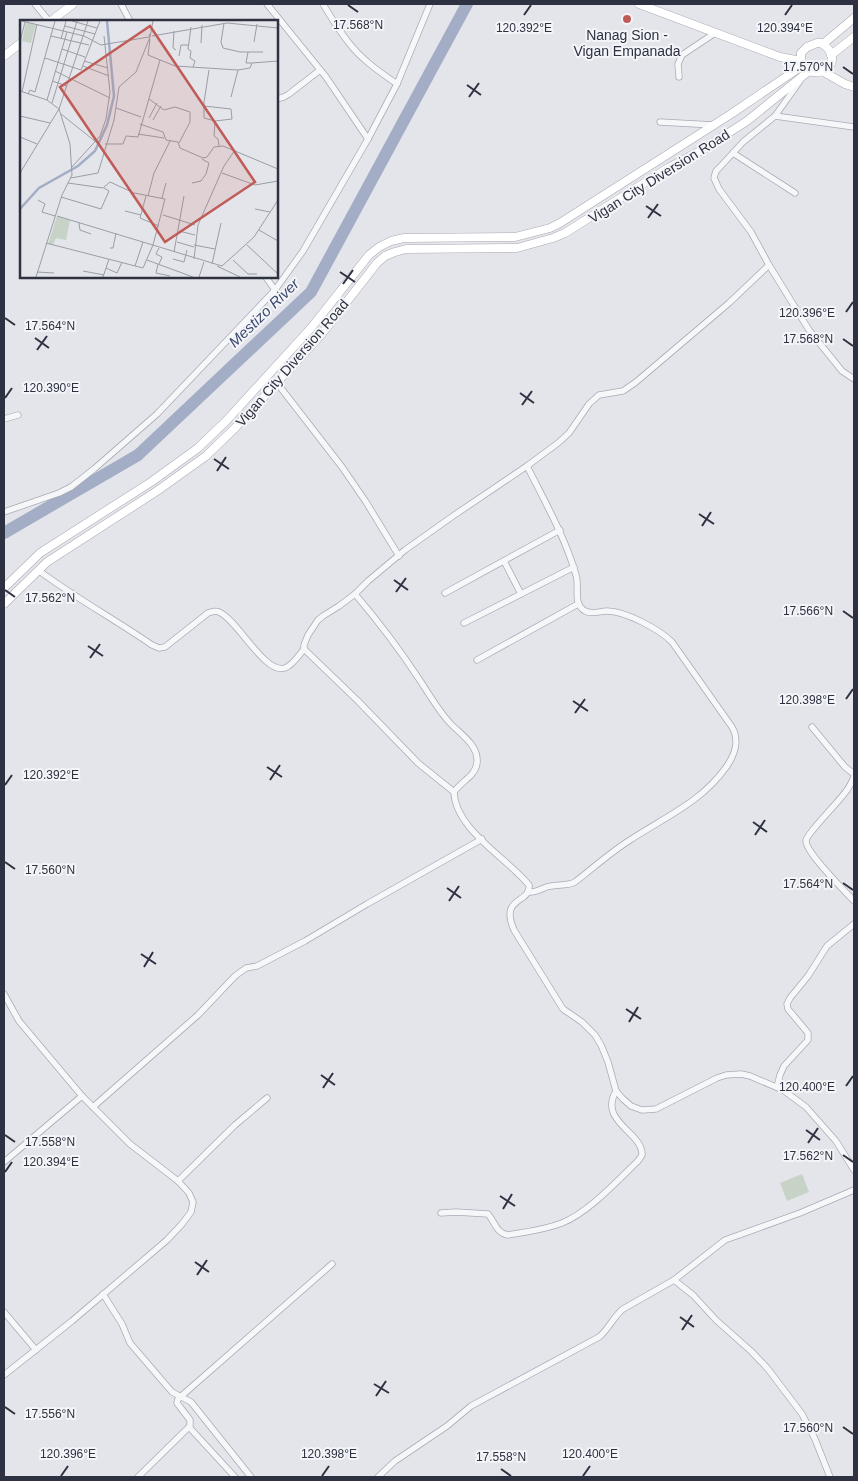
<svg xmlns="http://www.w3.org/2000/svg" width="858" height="1481" viewBox="0 0 858 1481" font-family="Helvetica,sans-serif">
<rect width="100%" height="100%" fill="#e4e5ea"/>
<!-- green -->
<polygon fill="#c7d3c6" points="802,1174 809,1192 787,1201 780,1183"/>
<g fill="none" stroke-linecap="round" stroke-linejoin="round">
<!-- river -->
<polyline stroke="#a3aec6" stroke-width="12" points="4,533 138,455 311,292 467,4"/>
<defs>
<g id="street">
<polyline points="35,4 49,21"/>
<polyline points="121,4 130,21"/>
<polyline points="267,4 326,77 368,139"/>
<path d="M323 4C331 17 339 31 349 43 362 60 380 72 397 84"/>
<polyline points="679,77 678,64 682,55 715,33"/>
<polyline points="800,81 775,116 743,142 720,167 716,171 714,178 719,189 751,232 769,265 809,330 842,371 854,379"/>
<polyline points="276,99 284,97 289,94 320,70"/>
<polyline points="775,116 854,127"/>
<polyline points="660,122 714,125"/>
<polyline points="733,153 795,193"/>
<polyline points="265,276 275,290"/>
<polyline points="277,383 342,467 366,502 399,556"/>
<polyline points="4,419 18,415"/>
<path d="M527 466C545 502 565 537 576 575 580 587 572 603 585 611 592 615 600 611 607 611 626 611 660 630 672 642L732 727C740 741 735 754 727 766 702 802 665 817 630 840 611 852 593 868 575 882 568 886 560 884 551 886 543 887 537 893 528 892"/>
<polyline points="4,512 59,493 71,487 94,469 157,414 275,290 303,251 368,139 397,84 430,4"/>
<polyline points="504,561 521,594"/>
<path d="M38 570C74 597 114 619 152 645L159 648 165 647 208 613C212 612 215 610 219 612 237 619 265 675 285 668 293 665 299 655 304 649V645L308 635 318 620 323 616 339 606 355 594 368 581 405 550 453 516 527 466 558 443 569 433 589 404 599 395 623 391 636 382 729 303 769 265"/>
<polyline points="445,593 560,530"/>
<path d="M355 594C378 621 400 650 419 679 429 694 438 710 450 723 460 734 479 745 477 763 475 777 461 781 454 792 455 829 507 858 529 885 531 904 499 896 514 930L563 1009 582 1022 595 1035 601 1045 608 1062 616 1091 623 1099 631 1106 642 1110 656 1109 717 1078 726 1075 741 1074 750 1076 783 1090 806 1107 836 1141 854 1170"/>
<polyline points="464,623 574,567"/>
<polyline points="304,649 358,701 418,763 454,792"/>
<polyline points="477,660 578,604"/>
<polyline points="812,727 845,767 854,774"/>
<path d="M854 777C852 781 850 786 847 790 840 801 806 834 806 841 806 853 845 891 854 901"/>
<polyline points="4,994 19,1021 82,1096 130,1144 178,1181 189,1193 193,1202 191,1212 182,1224 167,1240 72,1321 4,1375"/>
<polyline points="777,1087 780,1075 784,1066 808,1040 808,1033 788,1009 787,1004 790,998 808,976 827,946 854,924"/>
<polyline points="93,1107 198,1015 235,976 246,968 257,966 305,941 367,904 482,839"/>
<polyline points="4,1162 82,1096"/>
<polyline points="178,1181 235,1125 267,1098"/>
<path d="M441 1213 456 1212 488 1214C495 1222 496 1233 508 1235 526 1232 544 1230 562 1223 589 1212 616 1182 638 1161L642 1155C643 1132 598 1122 616 1091"/>
<polyline points="674,1280 693,1295 716,1320 752,1352 768,1369 802,1414 815,1439 830,1477"/>
<polyline points="103,1294 122,1324 130,1343 172,1392 191,1402 251,1477"/>
<polyline points="4,1312 36,1350"/>
<polyline points="189,1427 235,1477"/>
<polyline points="138,1477 190,1426 190,1420 177,1403 178,1399 332,1264"/>
<path d="M378 1477 395 1461 447 1426 471 1406 599 1337C609 1329 613 1317 623 1309L674 1280 725 1240 800 1213 854 1190"/>
</g>
<g id="secondary">
<polyline points="639,4 780,57 801,61"/>
<polyline points="51,21 73,4"/>
<path d="M817 43H821C831 49 836 59 828 69 812 76 800 72 801 53L807 47Z"/>
<polyline points="823,44 854,18"/>
<polyline points="831,55 854,37"/>
<polyline points="4,56 21,43"/>
<polyline points="822,71 845,84 854,87"/>
<polyline points="4,588 40,553 151,482 198,448 227,420 311,328 369,255 379,247 391,241 404,238 515,237 550,228 560,223 731,114 802,66"/>
<polyline points="4,604 47,562 157,491 206,456 235,428 320,336 377,263 385,256 395,252 406,249 517,248 553,238 565,233 668,168 702,150 747,121 809,71"/>
</g>
</defs>
<!-- street casing -->
<use href="#street" stroke="#a9abb4" stroke-width="7"/>
<!-- secondary casing -->
<use href="#secondary" stroke="#a9abb4" stroke-width="9"/>
<!-- street -->
<use href="#street" stroke="#f6f7f9" stroke-width="5.5"/>
<!-- secondary -->
<use href="#secondary" stroke="#fff" stroke-width="8"/>
</g>
<!-- ticks -->
<path fill="none" stroke="#2d3141" stroke-width="2" d="M348 5 358 12M524 15 531 5M785 15 792 5M843 67 853 74M467 85 481 95M469 97 479 83M646 206 661 216M648 218 658 204M340 272 355 282M343 284 353 270M846 312 853 302M5 318 15 325M35 338 49 348M843 339 853 346M37 350 47 336M520 393 534 403M5 398 12 388M522 405 532 391M214 459 229 469M217 471 226 457M699 514 714 524M702 526 711 512M394 580 408 590M5 590 15 597M396 592 406 578M843 611 853 618M88 646 103 656M90 658 100 644M846 699 853 689M573 701 588 711M575 713 585 699M267 767 282 777M270 780 280 765M5 785 12 775M753 822 767 832M755 835 765 820M5 862 15 869M843 883 853 890M447 888 461 898M449 901 459 886M141 954 156 964M144 967 153 952M626 1009 641 1019M629 1022 638 1007M321 1075 335 1085M846 1086 853 1076M323 1088 333 1073M806 1130 820 1140M5 1135 15 1142M808 1143 818 1128M843 1155 853 1162M5 1172 12 1162M500 1196 515 1206M503 1209 512 1194M195 1262 209 1272M197 1275 207 1260M680 1317 694 1327M682 1330 692 1315M374 1384 389 1393M376 1396 386 1381M5 1407 15 1414M843 1427 853 1434M501 1469 511 1476M61 1476 68 1466M322 1476 329 1466M583 1476 590 1466"/>
<!-- markers -->
<circle fill="#c05c58" stroke="#f4f5f8" stroke-width="2" cx="627" cy="19" r="5"/>
<g text-anchor="middle" stroke-width="4" stroke-linejoin="round" paint-order="stroke">
<!-- poi labels -->
<g font-size="14" fill="#2d3141" stroke="#f4f5f8">
<text x="627" y="40">Nanag Sion -<tspan x="627" dy="16">Vigan Empanada</tspan></text>
</g>
<!-- street labels -->
<g font-size="14" fill="#2d3141" stroke="#f4f5f8">
<text transform="translate(659 176) rotate(-32)" y="5">Vigan City Diversion Road</text>
<text transform="translate(292 363) rotate(-49)" y="5">Vigan City Diversion Road</text>
</g>
<!-- water labels -->
<g font-size="15" font-style="italic" fill="#3c4970" stroke="#f4f5f8">
<text transform="translate(264 313) rotate(-44)" y="5">Mestizo River</text>
</g>
</g>
<!-- overview -->
<g transform="translate(20 20)">
<rect width="258" height="258" fill="#e4e5ea"/>
<path d="M6 2 16 4 11 23 2 21ZM37 196 50 200 46 220 36 218 33 225 28 224Z" fill="#c7d3c6"/>
<path fill="none" stroke="#a3aec6" stroke-width="2.5" d="M0 189 19 168 58 146 75 131 87 105 94 76 87 1"/>
<path fill="none" stroke="#9b9da6" stroke-width="1" d="M2 1 64 16 81 25 129 17M52 1 77 8M204 3 201 22 203 28 220 32H243M45 6 75 14M171 7 168 29 171 31 170 38 175 41 173 47M154 11 153 28 156 30M129 14 130 17 133 1M31 16 69 25M132 16 207 3 258 8M41 19 46 1M130 19 128 35 155 46 218 50 230 48 232 43 258 41M0 22 5 2M234 22 237 4M181 23 182 5M42 29 65 37M228 32 226 43H232M159 36 161 25H169M25 38 61 50 80 1M64 41 88 48M63 46 89 56M35 51 90 78M32 61 47 66M0 71 27 80 39 89 50 124 52 155 42 175 16 257M2 72 17 4M8 74 10 70 15 72 35 1M211 77 218 50M129 79 144 90 155 87 170 92V102L159 123M27 80 47 12M32 83 57 1M184 86 211 89 212 99 195 101 184 98V82L189 50M96 88 121 97M41 94 76 122M0 96 30 103M129 98 137 83M133 100 141 86M195 101 194 116 198 119 199 126M120 104 143 112 146 120 158 122 160 128 183 138 187 137 194 127 203 126 258 149M118 114 144 118M0 117 17 124M85 124H103L106 116 118 117 140 40M52 147 80 116 86 99 90 72 84 16M0 153 39 89 68 1M202 153 235 165 258 161M51 158 78 153 94 100 99 67 116 52 130 17M172 163 181 161 186 154 189 143 182 139M126 176 120 198 139 206M128 176 134 153 150 121M41 177 81 189 89 171 84 168M142 178 146 163M18 180 25 184 22 192 35 196M235 189 250 192M105 191 121 195M143 195 175 205M37 196 202 246 234 217 258 180M59 203 60 210 71 214M239 210 258 221M159 211 175 215M157 222 174 227M26 223 123 248 133 225 145 179 114 173 90 162 83 168 48 163M174 225 195 229M227 225 258 254M90 228H93L96 213M139 228 136 234 142 237 139 244M154 232 164 176M153 239 164 242 167 230M174 239 178 205 204 146 215 130M127 240 173 257M213 240 228 254H237M138 244 136 253 150 256M192 244 201 203M115 246 123 222M197 246 220 257M86 248 97 253 102 242M63 251 84 255M17 252 34 253M83 257 89 239M179 257 184 242"/>
<path fill="#c05c58" fill-opacity="0.15" stroke="#c05c58" stroke-width="2.5" d="M130 6 235 162 145 222 40 67Z"/>
<rect width="258" height="258" fill="none" stroke="#2d3141" stroke-width="2.5"/>
</g>
<g font-size="12" text-anchor="middle" fill="#2d3141" stroke="#f4f5f8" stroke-width="4" stroke-linejoin="round" paint-order="stroke">
<text x="358" y="29">17.568°N</text>
<text x="524" y="32">120.392°E</text>
<text x="785" y="32">120.394°E</text>
<text x="808" y="71">17.570°N</text>
<text x="807" y="317">120.396°E</text>
<text x="50" y="330">17.564°N</text>
<text x="808" y="343">17.568°N</text>
<text x="51" y="392">120.390°E</text>
<text x="50" y="602">17.562°N</text>
<text x="808" y="615">17.566°N</text>
<text x="807" y="704">120.398°E</text>
<text x="51" y="779">120.392°E</text>
<text x="50" y="874">17.560°N</text>
<text x="808" y="888">17.564°N</text>
<text x="807" y="1091">120.400°E</text>
<text x="50" y="1146">17.558°N</text>
<text x="808" y="1160">17.562°N</text>
<text x="51" y="1166">120.394°E</text>
<text x="50" y="1418">17.556°N</text>
<text x="808" y="1432">17.560°N</text>
<text x="68" y="1458">120.396°E</text>
<text x="329" y="1458">120.398°E</text>
<text x="590" y="1458">120.400°E</text>
<text x="501" y="1461">17.558°N</text>
</g>
<!-- border -->
<rect width="858" height="1481" fill="none" stroke="#2d3141" stroke-width="10"/>
</svg>
